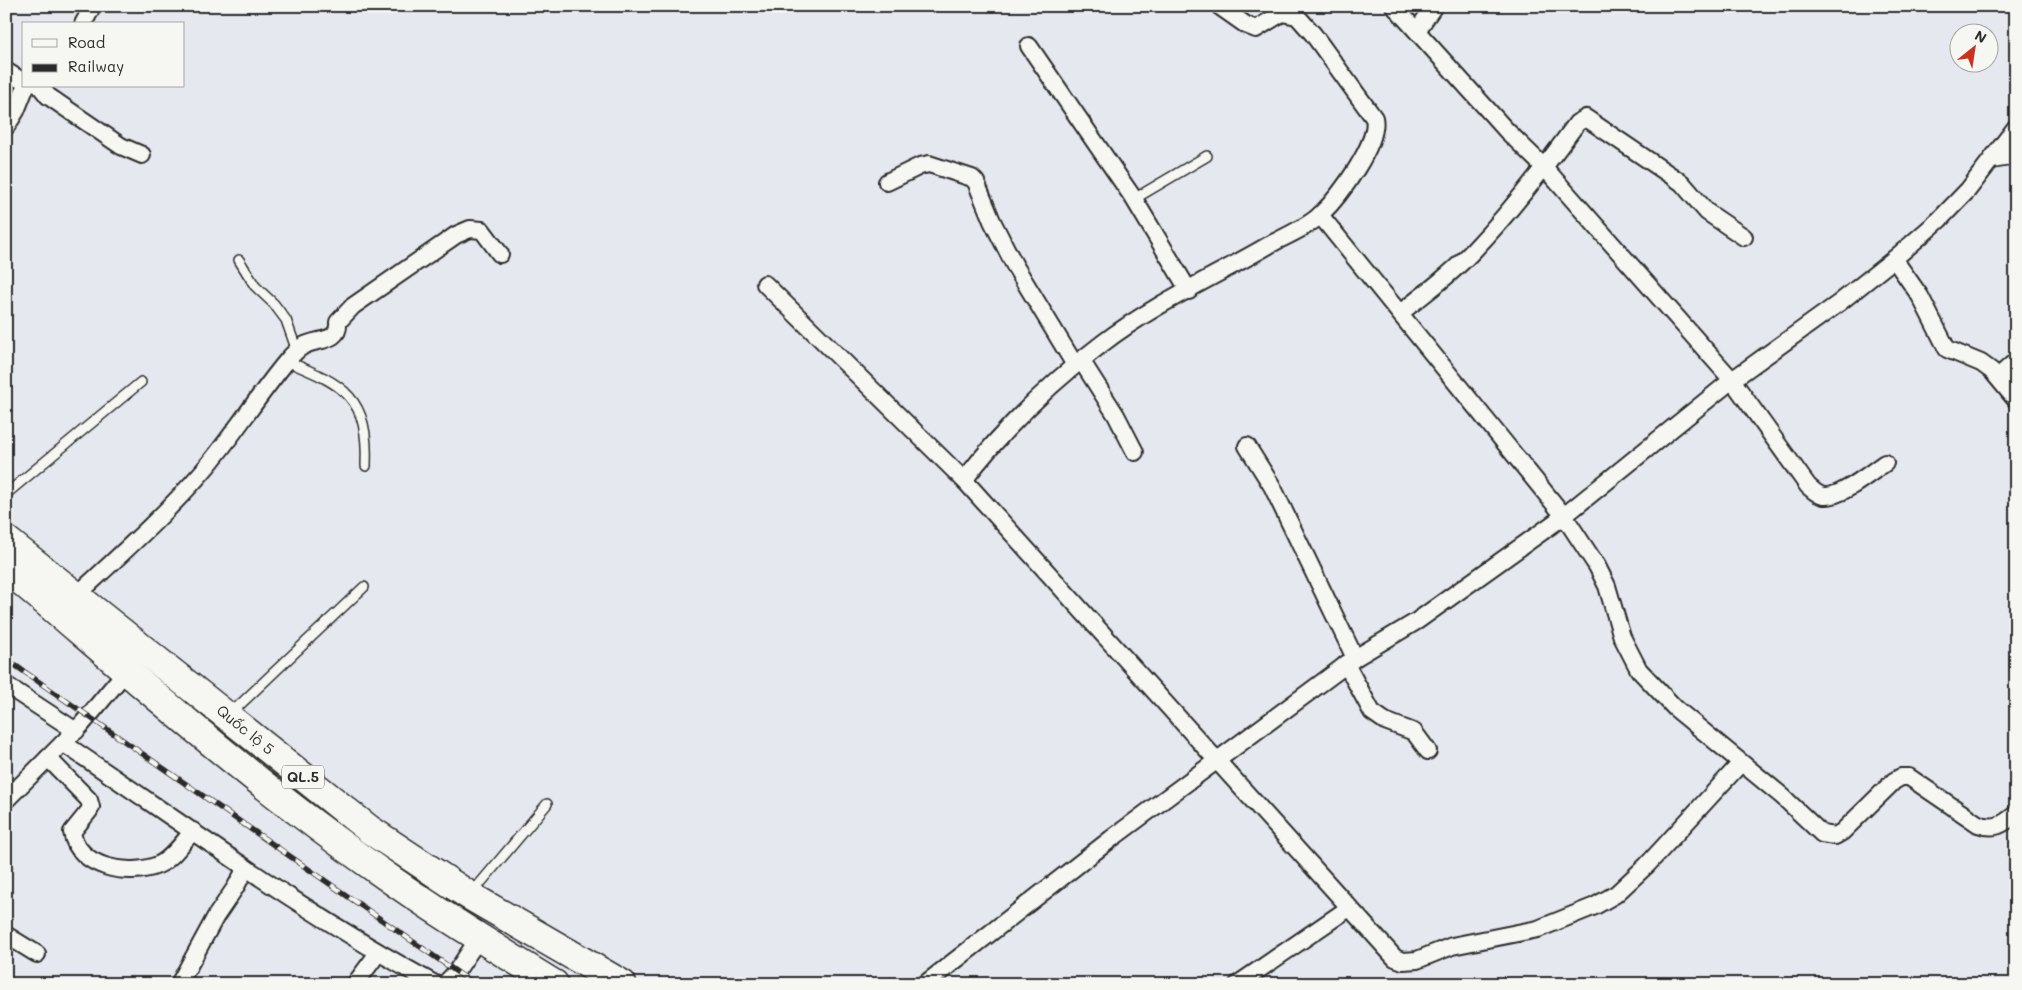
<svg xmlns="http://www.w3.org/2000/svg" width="2022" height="990" viewBox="0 0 2022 990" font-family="Mali,sans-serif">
<rect width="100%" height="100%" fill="#e5e9ef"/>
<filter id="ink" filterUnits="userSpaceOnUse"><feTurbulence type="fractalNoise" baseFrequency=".02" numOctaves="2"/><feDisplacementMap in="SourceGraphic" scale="10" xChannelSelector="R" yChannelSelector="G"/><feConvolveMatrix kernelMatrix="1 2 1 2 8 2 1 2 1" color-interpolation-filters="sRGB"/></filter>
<g filter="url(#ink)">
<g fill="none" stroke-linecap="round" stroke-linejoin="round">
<defs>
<g id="lane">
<polyline points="1134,199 1207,156"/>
<polyline points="239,260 255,286 274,304 286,320 297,351"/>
<path d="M286 361C345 385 369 397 366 466"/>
<polyline points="6,494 141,382"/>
<polyline points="229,715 364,587"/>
<polyline points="472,893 547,804"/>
</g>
<g id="street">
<path d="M1394 6 1506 130 1544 167 1732 380 1808 486C1813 490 1817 495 1824 496 1841 498 1871 472 1885 463"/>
<polyline points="83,24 90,11"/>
<polyline points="1417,31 1434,6"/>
<polyline points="1029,46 1134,199 1189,291"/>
<polyline points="6,71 24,82"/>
<polyline points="40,86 48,96 121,146 142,155"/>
<polyline points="6,127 16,111 26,86"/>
<polyline points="1992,160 2016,156"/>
<polyline points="887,182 920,166 929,164 972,178 976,182 992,221 1015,266 1075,365"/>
<path d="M1320 215 1564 516 1597 566 1607 586 1622 637 1639 670 1675 708 1782 796 1822 834 1835 836 1842 832 1894 781 1901 777H1909L1978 824C1995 830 2002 825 2016 814"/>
<polyline points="1894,259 1920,296 1947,349 1981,363 1992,371 2016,400"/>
<polyline points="765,284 964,480 1395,958 1403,961 1417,960 1452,946 1538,929 1595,906 1616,894 1647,865 1740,764"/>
<path d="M1400 313C1426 293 1451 274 1473 251 1511 211 1545 167 1577 123L1586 118 1682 183 1707 212 1744 237"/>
<polyline points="1081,360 1116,415 1135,452"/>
<polyline points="1998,377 2016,361"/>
<polyline points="1247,446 1272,486 1355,658"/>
<path d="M964 480C1004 428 1050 383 1103 343 1154 304 1214 277 1269 245 1284 237 1310 226 1321 214 1339 197 1380 142 1374 118L1313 34 1297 16 1282 13 1256 29 1246 25 1219 6"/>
<path d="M76 596C120 555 164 516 203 471 233 436 257 397 286 362 291 356 296 350 303 346 317 338 340 343 338 322L353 306 456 235 470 229 482 230 500 254"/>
<polyline points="1346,664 1372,712 1385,721 1414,732 1428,751"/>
<polyline points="6,685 76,731"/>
<path d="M63 743C185 825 305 914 435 984"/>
<path d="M48 758 89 800 91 807 89 811 72 832C78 868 129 877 158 865 172 859 183 842 193 831"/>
<polyline points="6,800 82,724 127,670"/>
<polyline points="6,935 37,954"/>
<polyline points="179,984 216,916 235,888 246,868"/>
<polyline points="355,984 378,953"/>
<polyline points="445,984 456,972 479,938"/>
<polyline points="925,984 1111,839 1355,658 1417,621 1564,516 1732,380 1839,303 1894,259 1939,220 1968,190 2016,127"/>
<polyline points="1238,984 1349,908"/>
</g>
<g id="highway">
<polyline points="6,540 370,830 470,896 622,984"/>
<path d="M6 568C128 671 246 778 376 869 433 910 494 947 554 984"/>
</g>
</defs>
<!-- lane casing -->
<use href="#lane" stroke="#2b2b2b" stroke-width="12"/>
<!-- street casing -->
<use href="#street" stroke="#2b2b2b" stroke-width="20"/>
<!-- highway casing -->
<use href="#highway" stroke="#2b2b2b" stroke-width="31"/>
<!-- lane -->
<use href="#lane" stroke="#f6f6f2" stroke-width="9"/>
<!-- street -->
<use href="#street" stroke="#f6f6f2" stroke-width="16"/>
<!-- highway -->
<use href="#highway" stroke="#f6f6f2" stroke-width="28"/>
<defs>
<polyline id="rail" points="6,659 474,984"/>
</defs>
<!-- rail casing -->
<use href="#rail" stroke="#2b2b2b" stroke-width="5.5"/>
<!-- rail -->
<use href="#rail" stroke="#f6f6f2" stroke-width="4" stroke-dasharray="11" stroke-linecap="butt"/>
</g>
</g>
<g text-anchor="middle" stroke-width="5" stroke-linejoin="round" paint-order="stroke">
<!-- shield labels -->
<rect fill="#f6f6f2" stroke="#686867" stroke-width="1" x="282" y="765.5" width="42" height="23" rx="4"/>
<g font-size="14" font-weight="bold" fill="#2b2b2b">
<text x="303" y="782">QL.5</text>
</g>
<!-- street labels -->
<g font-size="15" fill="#2b2b2b" stroke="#f6f6f2">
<text transform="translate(245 730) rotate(39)" y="5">Quốc lộ 5</text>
</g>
</g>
<!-- margin -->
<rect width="2022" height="990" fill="none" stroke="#f6f6f2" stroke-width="25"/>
<rect x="12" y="12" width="1997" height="965" fill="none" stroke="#2b2b2b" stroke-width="2" filter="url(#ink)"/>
<!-- legend -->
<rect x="22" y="22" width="162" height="65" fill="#f6f6f2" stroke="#a5a5a2"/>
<rect x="32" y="39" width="25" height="8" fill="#f6f6f2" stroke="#a5a5a2"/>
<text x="68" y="48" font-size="15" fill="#2b2b2b">Road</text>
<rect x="32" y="64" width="25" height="8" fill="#2b2b2b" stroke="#a5a5a2"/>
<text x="68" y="72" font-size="15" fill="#2b2b2b">Railway</text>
<!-- north arrow -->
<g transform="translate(1974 48) rotate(30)"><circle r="24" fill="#f6f6f2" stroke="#a5a5a2"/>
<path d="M0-4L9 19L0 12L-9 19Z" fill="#c8321e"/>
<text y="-8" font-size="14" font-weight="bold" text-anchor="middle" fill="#2b2b2b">N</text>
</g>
</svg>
